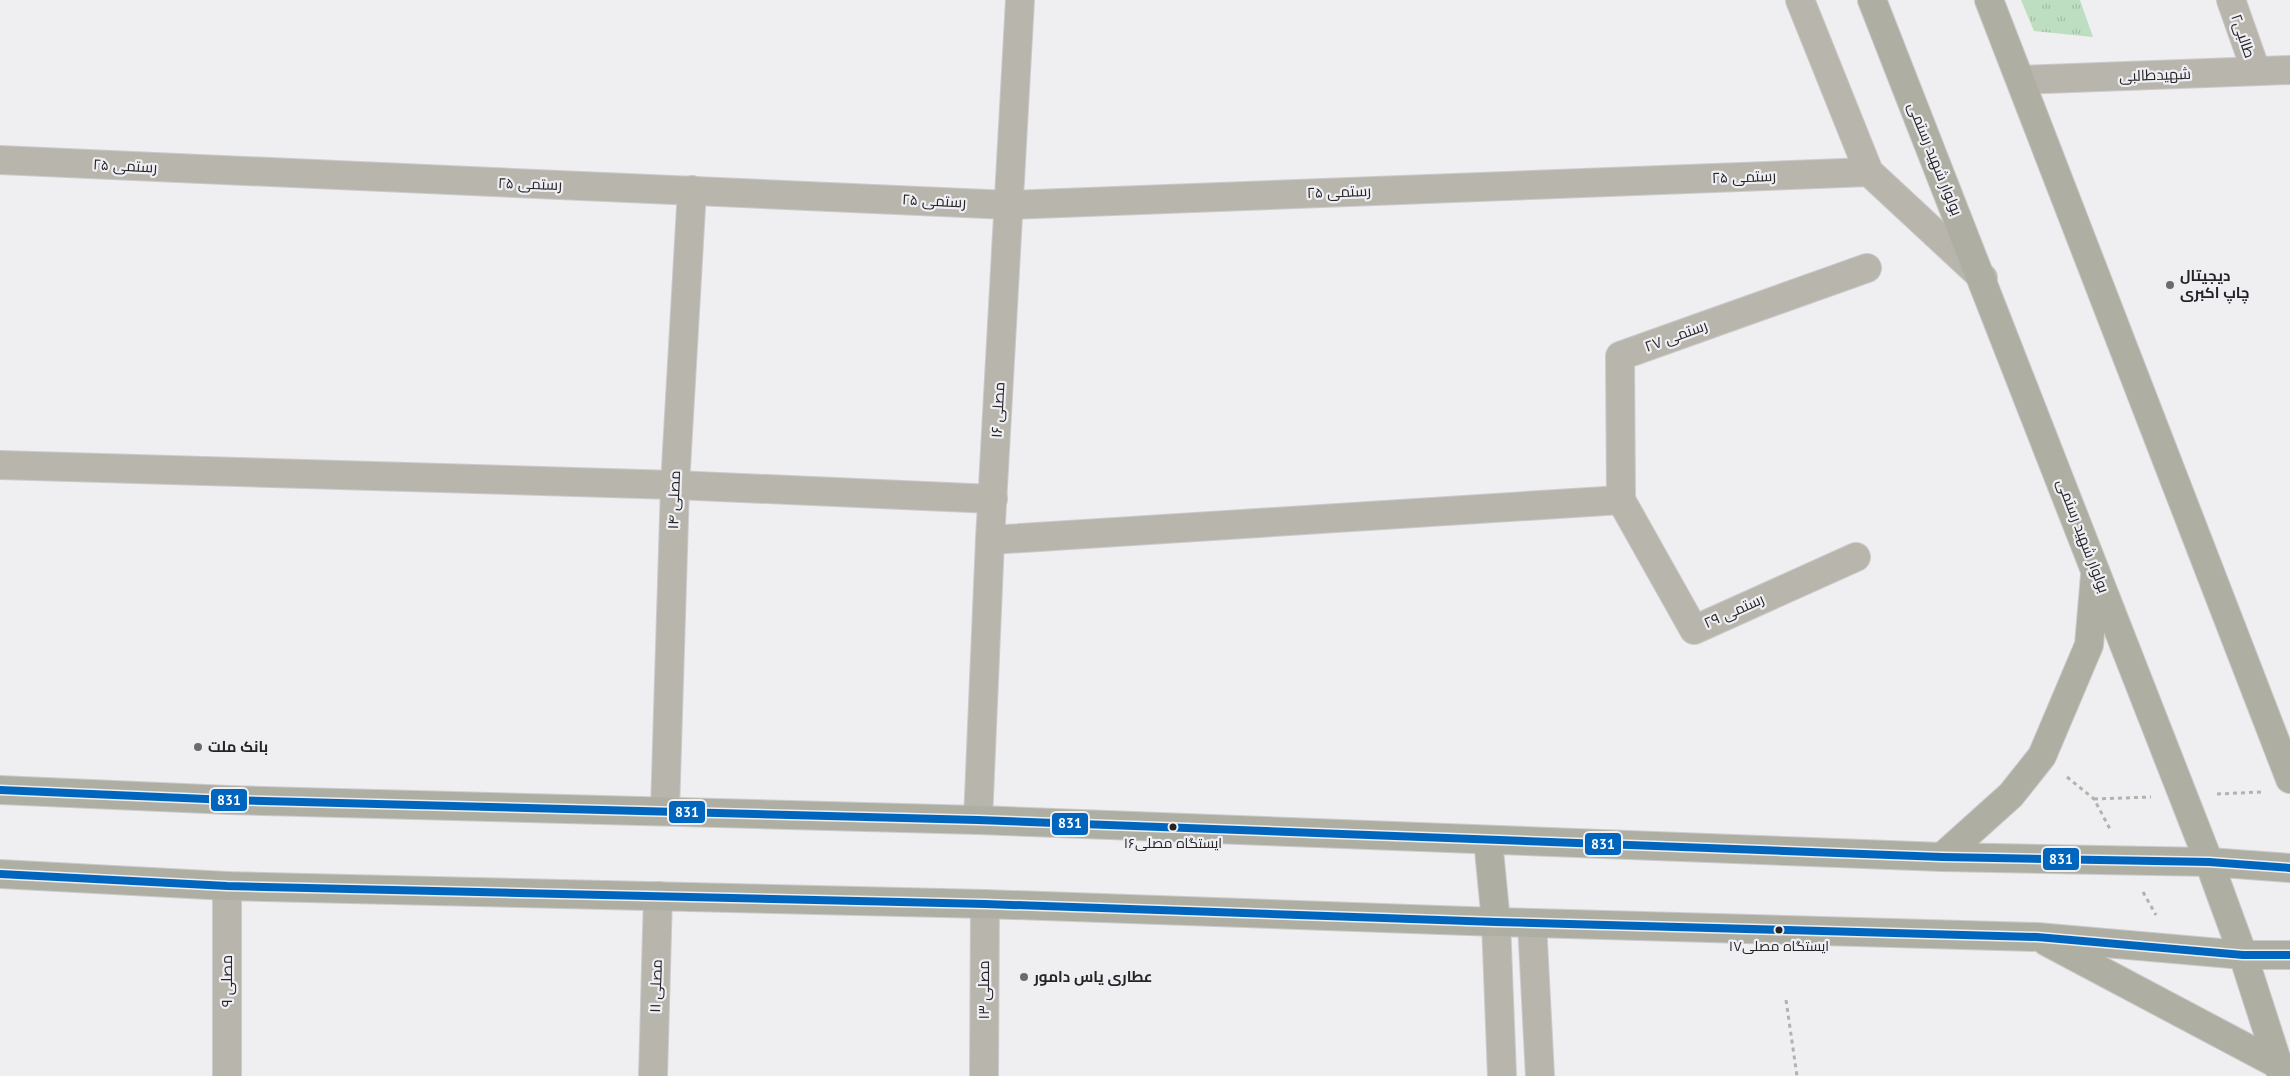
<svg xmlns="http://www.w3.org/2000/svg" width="2290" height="1076" viewBox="0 0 2290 1076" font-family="'PT Sans',Cairo,sans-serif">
<defs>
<pattern id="grass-tufts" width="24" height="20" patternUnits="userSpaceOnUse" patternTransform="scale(1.25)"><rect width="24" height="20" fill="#bedec1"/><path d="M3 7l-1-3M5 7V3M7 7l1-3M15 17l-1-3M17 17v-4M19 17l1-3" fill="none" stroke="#a3bea6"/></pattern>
</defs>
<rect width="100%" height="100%" fill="#efeff2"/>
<!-- grass -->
<polygon fill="url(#grass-tufts)" points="2021,0 2080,0 2093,37 2034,31"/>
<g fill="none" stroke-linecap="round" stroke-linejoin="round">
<defs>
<g id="minor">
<polyline points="1800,0 1869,172 1983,278"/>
<polyline points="2231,0 2256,71"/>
<polyline points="2021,80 2290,70"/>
<polyline points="0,160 1009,205 1869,172"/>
<polyline points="0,465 675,485 993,499"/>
<polyline points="990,540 1621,500"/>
<polyline points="1856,557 1694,630 1621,500 1620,356 1867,268"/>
<polyline points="665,811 675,485 692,190"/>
<polyline points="978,820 990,540 1020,0"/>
<polyline points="1496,922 1502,1076"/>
<polyline points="1532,923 1540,1076"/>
<polyline points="227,1076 227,886"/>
<polyline points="653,1076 658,896"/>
<polyline points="984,1076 985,904"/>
</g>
<g id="major">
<polyline points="1872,0 2209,862 2243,955 2282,1076"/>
<polyline points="1989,0 2290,779"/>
<polyline points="0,790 229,800 978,820 1942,857 2209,862 2290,868"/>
<polyline points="1488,840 1496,922"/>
<polyline points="1942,857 2011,795 2042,756 2089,645 2095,575"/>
<polyline points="0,874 227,886 985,904 1496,922 2037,937 2243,955 2290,955"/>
<polyline points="2047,942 2279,1065"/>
</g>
</defs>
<!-- minor casing -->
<use href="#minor" stroke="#cbcbcc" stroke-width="30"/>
<!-- major casing -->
<use href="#major" stroke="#cbcbcc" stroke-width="30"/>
<!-- path -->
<g stroke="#b3b2ad" stroke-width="3" stroke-dasharray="4 4" stroke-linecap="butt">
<polyline points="2067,777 2094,799 2110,829"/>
<polyline points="2217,794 2261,792"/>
<polyline points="2094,799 2151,797"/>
<polyline points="2143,892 2156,915"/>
<polyline points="1786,1000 1797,1076"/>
</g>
<!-- minor -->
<use href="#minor" stroke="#b8b5ad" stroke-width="28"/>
<!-- major -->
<use href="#major" stroke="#afaea3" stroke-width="28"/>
<defs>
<g id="bus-1">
<polyline points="0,790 229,800 978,820 1942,857 2209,862 2290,868"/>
<polyline points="0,874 227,886 985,904 1496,922 2037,937 2243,955 2290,955"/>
</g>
</defs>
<!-- bus-1 casing -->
<use href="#bus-1" stroke="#eeeef3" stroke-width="11"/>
<!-- bus-1 -->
<use href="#bus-1" stroke="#0065bd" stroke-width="8"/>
</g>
<!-- markers -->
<g fill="#6b6b6d" stroke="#eeeef3" stroke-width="2">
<circle cx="2170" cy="285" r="5"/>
<circle cx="198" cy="747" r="5"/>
<circle cx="1024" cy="977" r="5"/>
</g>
<g fill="#242426" stroke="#eeeef3" stroke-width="2">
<circle cx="1173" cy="827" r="4.5"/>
<circle cx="1779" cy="930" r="4.5"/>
</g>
<g text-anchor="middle" stroke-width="4.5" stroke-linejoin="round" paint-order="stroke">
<!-- bus labels -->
<g font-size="14" fill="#242426" stroke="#eeeef3">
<text x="1173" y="848">ایستگاه مصلی۱۶</text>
<text x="1779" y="951">ایستگاه مصلی۱۷</text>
</g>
<!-- street labels -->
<g font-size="15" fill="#242426" stroke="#eeeef3">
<text transform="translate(2243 36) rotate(71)" y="5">طالبی۲</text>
<text transform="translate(2155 75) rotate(-2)" y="5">شهیدطالبی</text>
<text transform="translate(1935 159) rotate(68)" y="5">بولوار شهید رستمی</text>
<text transform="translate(125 166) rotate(3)" y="5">رستمی ۲۵</text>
<text transform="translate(1744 177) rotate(-2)" y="5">رستمی ۲۵</text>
<text transform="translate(530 184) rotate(2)" y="5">رستمی ۲۵</text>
<text transform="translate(1339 192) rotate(-2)" y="5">رستمی ۲۵</text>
<text transform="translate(934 201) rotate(3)" y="5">رستمی ۲۵</text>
<text transform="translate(1676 336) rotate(-20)" y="5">رستمی ۲۷</text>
<text transform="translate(998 410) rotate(-87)" y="5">مصلی ۱۶</text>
<text transform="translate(674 500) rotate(-88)" y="5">مصلی ۱۴</text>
<text transform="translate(2083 536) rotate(69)" y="5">بولوار شهید رستمی</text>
<text transform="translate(1734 611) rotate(-24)" y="5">رستمی ۲۹</text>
<text transform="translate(227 981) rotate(-90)" y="5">مصلی ۹</text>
<text transform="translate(656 986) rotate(-88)" y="5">مصلی ۱۱</text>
<text transform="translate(984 990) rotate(-90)" y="5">مصلی ۱۳</text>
</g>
<!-- poi labels -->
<g font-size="15" font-weight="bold" fill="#242426" stroke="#eeeef3" text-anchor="start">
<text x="2180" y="281">دیجیتال<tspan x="2180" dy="17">چاپ اکبری</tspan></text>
<text x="208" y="752">بانک ملت</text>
<text x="1034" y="982">عطاری یاس دامور</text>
</g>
</g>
<g stroke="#eeeef3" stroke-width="2">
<rect x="210" y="788" width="38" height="24" rx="5" fill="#0065bd"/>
<rect x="668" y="800" width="38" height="24" rx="5" fill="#0065bd"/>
<rect x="1051" y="812" width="38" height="24" rx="5" fill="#0065bd"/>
<rect x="1584" y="832" width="38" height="24" rx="5" fill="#0065bd"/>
<rect x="2042" y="847" width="38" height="24" rx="5" fill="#0065bd"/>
</g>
<g font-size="14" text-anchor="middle" font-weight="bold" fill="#fff">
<text x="229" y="805">831</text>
<text x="687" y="817">831</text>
<text x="1070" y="828">831</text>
<text x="1603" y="849">831</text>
<text x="2061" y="864">831</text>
</g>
</svg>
